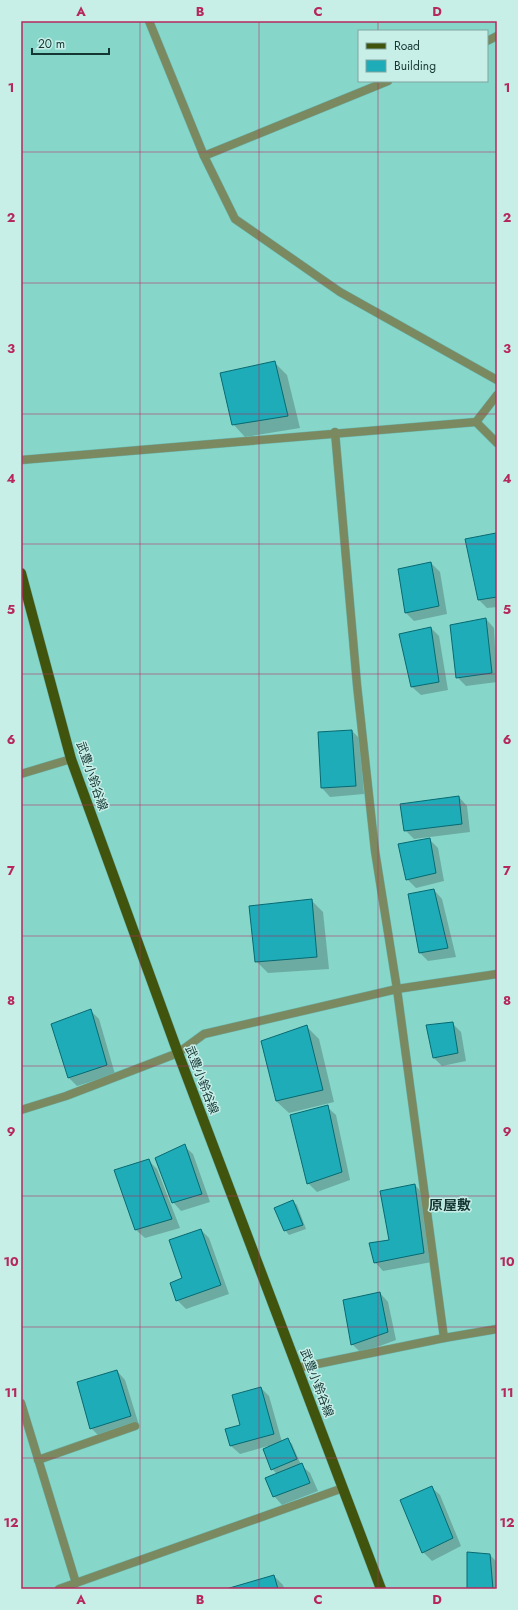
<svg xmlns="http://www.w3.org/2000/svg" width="518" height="1610" viewBox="0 0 518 1610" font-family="Jost,'Noto Sans JP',sans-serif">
<rect width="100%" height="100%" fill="#86d6ca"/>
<!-- shadow -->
<g fill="#0003">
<polygon points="275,363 287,375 300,428 245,437 233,424"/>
<polygon points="496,534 497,607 487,608 479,600 466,540"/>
<polygon points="431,563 440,572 447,614 414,621 406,613"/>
<polygon points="486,619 494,628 497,682 466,686 457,677"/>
<polygon points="431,628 439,636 448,690 421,695 412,687"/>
<polygon points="352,731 360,739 364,794 330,797 322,788 319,733"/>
<polygon points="459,797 467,806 470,832 414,839 405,830"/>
<polygon points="429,839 438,848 444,881 416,888 407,879"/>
<polygon points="434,890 442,899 456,957 428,961 420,953"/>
<polygon points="311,900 323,912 329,969 268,973 256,961"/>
<polygon points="90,1010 99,1019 115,1074 77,1086 69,1078 52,1025"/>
<polygon points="452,1023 461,1032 466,1061 442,1066 434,1058"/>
<polygon points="307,1027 319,1039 334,1102 289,1113 276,1101"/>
<polygon points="327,1107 336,1115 350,1180 317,1192 308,1183"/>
<polygon points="184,1146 193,1154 210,1202 181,1211 173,1202"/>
<polygon points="148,1160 157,1169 180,1228 145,1238 136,1230"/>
<polygon points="415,1185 423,1194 432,1262 383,1271 375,1262 390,1240"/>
<polygon points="292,1201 297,1205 306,1229 289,1235 285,1230"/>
<polygon points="201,1230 209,1238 229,1294 186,1309 177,1300 183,1279"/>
<polygon points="380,1293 388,1302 396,1340 361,1353 352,1344"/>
<polygon points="117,1371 125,1380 139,1425 100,1437 91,1428"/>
<polygon points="261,1388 269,1396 282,1442 288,1440 292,1444 301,1465 310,1473 318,1491 282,1505 274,1496 277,1474 272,1469 268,1446 240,1454 231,1446"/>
<polygon points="431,1487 440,1495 461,1546 432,1561 423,1552"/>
<polygon points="490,1555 497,1562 497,1589 468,1589"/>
<polygon points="274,1576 283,1585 284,1589 229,1589"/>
</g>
<!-- building -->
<g fill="#1eacb8" stroke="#076a72">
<polygon points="275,361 288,416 232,425 220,373"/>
<polygon points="496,533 497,597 478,600 465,539"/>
<polygon points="431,562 439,606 405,613 398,569"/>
<polygon points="486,618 492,673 456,678 450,625"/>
<polygon points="431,627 439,682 411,687 399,634"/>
<polygon points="352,730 356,786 321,788 318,732"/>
<polygon points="459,796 462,824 404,831 400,804"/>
<polygon points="430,838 436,873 406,880 398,844"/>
<polygon points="434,889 448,948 419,953 408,894"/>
<polygon points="312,899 317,957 255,962 249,906"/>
<polygon points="91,1009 107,1065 68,1078 51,1024"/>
<polygon points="453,1022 458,1053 433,1058 426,1025"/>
<polygon points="307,1025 323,1090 276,1101 261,1041"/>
<polygon points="328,1105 342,1172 307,1184 290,1115"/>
<polygon points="185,1144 202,1194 172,1203 155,1158"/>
<polygon points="149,1159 172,1219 135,1230 114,1170"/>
<polygon points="415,1184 424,1253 374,1263 369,1243 389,1240 380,1191"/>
<polygon points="293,1200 303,1225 284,1231 274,1208"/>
<polygon points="201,1229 221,1285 176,1301 170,1283 182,1278 169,1240"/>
<polygon points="380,1292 388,1332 351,1345 343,1300"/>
<polygon points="117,1370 131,1416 90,1429 77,1382"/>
<polygon points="261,1387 274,1434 230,1446 225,1429 240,1425 232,1395"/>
<polygon points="288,1438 297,1459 271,1470 263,1449"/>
<polygon points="302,1463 310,1483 273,1497 265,1478"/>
<polygon points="432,1486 453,1538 422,1553 400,1500"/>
<polygon points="467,1552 490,1554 493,1589 467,1589"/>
<polygon points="274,1575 278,1589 226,1589"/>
</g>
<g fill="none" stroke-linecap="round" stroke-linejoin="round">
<defs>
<g id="minor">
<polyline points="149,21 204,156 235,219 340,292 497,380"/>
<polyline points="487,41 497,36"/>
<polyline points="204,156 388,81"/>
<polyline points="476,422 497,443"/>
<polyline points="335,432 357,685 375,851 397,989 444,1338"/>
<polyline points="21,460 476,422 497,395"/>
<polyline points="21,1110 66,1096 178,1053 204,1034 397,989 497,974"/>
<polyline points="298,1368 444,1338 497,1329"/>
<polyline points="21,1403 76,1583"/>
<polyline points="38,1460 135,1426"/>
<polyline points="59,1589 343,1488"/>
</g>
<polyline id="tertiary" points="21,774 71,759"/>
<polyline id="primary" points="21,573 71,759 178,1053 381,1589"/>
</defs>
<!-- minor casing -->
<use href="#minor" stroke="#6db3a9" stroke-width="9"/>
<!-- tertiary casing -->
<use href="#tertiary" stroke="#6db3a9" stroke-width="9"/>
<!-- primary casing -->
<use href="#primary" stroke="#6db3a9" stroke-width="11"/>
<!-- minor -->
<use href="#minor" stroke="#7a895f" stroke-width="8"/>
<!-- tertiary -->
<use href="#tertiary" stroke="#7a895f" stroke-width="8"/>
<!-- primary -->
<use href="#primary" stroke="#41540e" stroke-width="10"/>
</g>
<!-- grid -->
<path fill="none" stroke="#b6285c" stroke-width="1" stroke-opacity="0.55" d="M140 21V1589M259 21V1589M378 21V31M378 81V1589M21 152H497M21 283H497M21 414H497M21 544H497M21 674H497M21 805H497M21 936H497M21 1066H497M21 1196H497M21 1327H497M21 1458H497"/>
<g text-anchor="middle" stroke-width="3" stroke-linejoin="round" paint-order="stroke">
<!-- street labels -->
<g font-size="12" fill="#153733" stroke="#c8eee8">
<text transform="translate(92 776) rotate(71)" y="4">武豊小鈴谷線</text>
<text transform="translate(202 1080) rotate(69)" y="4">武豊小鈴谷線</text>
<text transform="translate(317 1383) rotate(69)" y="4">武豊小鈴谷線</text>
</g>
<!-- quarter labels -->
<g font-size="14" font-weight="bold" fill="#153733" stroke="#c8eee8">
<text x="450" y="1210">原屋敷</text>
</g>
</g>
<!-- border -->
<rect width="518" height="1610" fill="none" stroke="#c8eee8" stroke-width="44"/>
<!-- legend -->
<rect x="358" y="30" width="130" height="52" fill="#c8eee8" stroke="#80a5a0"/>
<rect x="366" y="43" width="20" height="6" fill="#41540e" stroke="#80a5a0"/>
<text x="394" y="50" font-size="12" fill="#153733">Road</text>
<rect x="366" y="60" width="20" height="12" fill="#1eacb8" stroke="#80a5a0"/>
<text x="394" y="70" font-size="12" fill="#153733">Building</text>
<!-- scale -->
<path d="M32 48v6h77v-6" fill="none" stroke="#153733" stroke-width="2"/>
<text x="38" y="48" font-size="12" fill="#153733" stroke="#c8eee8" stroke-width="3" paint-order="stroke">20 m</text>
<rect x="22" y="22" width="474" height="1566" fill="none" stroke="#b6285c" stroke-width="1.5"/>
<g font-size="13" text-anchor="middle" font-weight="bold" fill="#b6285c">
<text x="81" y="16">A</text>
<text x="200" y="16">B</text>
<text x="318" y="16">C</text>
<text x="437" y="16">D</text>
<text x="11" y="92">1</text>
<text x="507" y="92">1</text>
<text x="11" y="222">2</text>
<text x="507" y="222">2</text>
<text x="11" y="353">3</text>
<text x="507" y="353">3</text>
<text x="11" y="483">4</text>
<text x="507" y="483">4</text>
<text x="11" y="614">5</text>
<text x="507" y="614">5</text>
<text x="11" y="744">6</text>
<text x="507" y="744">6</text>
<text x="11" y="875">7</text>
<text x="507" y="875">7</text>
<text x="11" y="1005">8</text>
<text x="507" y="1005">8</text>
<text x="11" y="1136">9</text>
<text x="507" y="1136">9</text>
<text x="11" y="1266">10</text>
<text x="507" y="1266">10</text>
<text x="11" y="1397">11</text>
<text x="507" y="1397">11</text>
<text x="11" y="1527">12</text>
<text x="507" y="1527">12</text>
<text x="81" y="1604">A</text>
<text x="200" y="1604">B</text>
<text x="318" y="1604">C</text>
<text x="437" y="1604">D</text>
</g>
</svg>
